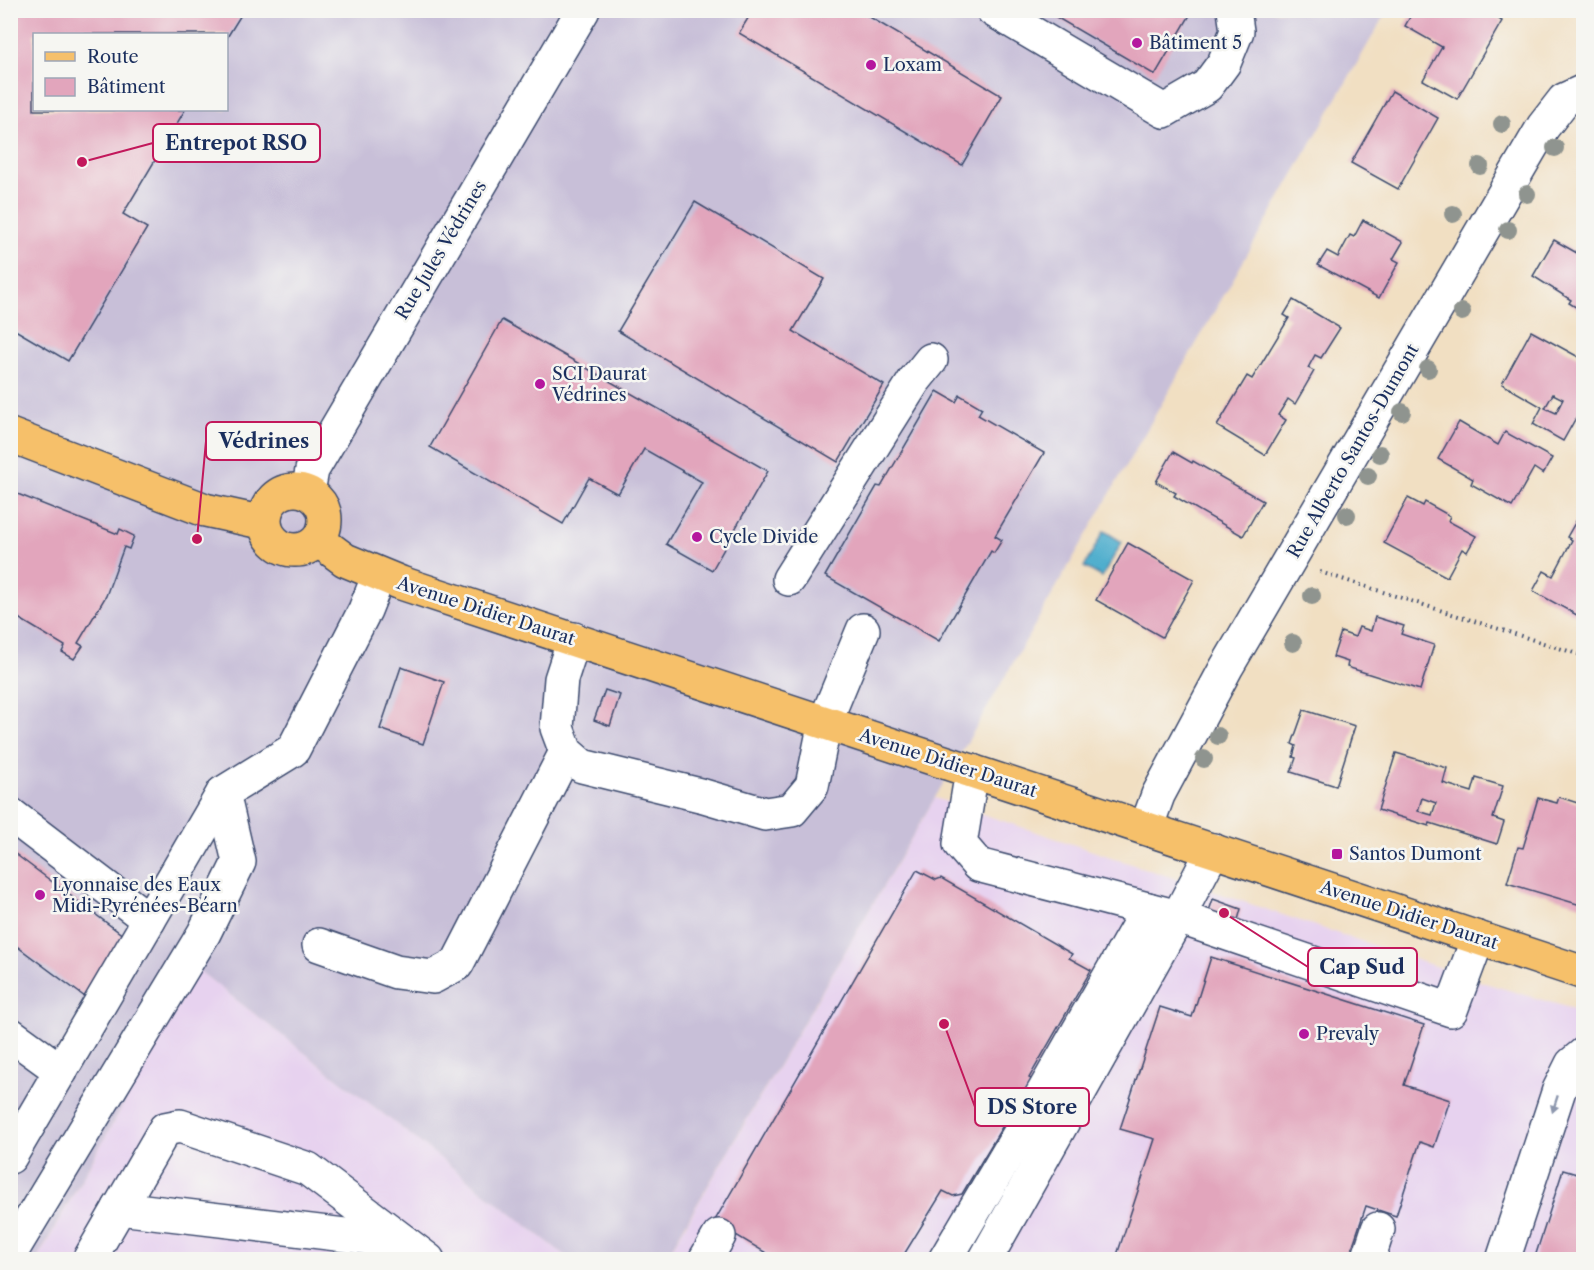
<svg xmlns="http://www.w3.org/2000/svg" width="1594" height="1270" viewBox="0 0 1594 1270" font-family="'Libre Caslon Text',serif">
<rect width="100%" height="100%" fill="#f6f6f2"/>
<filter id="ink" filterUnits="userSpaceOnUse"><feTurbulence type="fractalNoise" baseFrequency=".0167" numOctaves="2"/><feDisplacementMap in="SourceGraphic" scale="12" xChannelSelector="R" yChannelSelector="G"/><feConvolveMatrix kernelMatrix="1 2 1 2 8 2 1 2 1" color-interpolation-filters="sRGB"/></filter>
<filter id="wash" filterUnits="userSpaceOnUse"><feTurbulence type="fractalNoise" baseFrequency=".008" numOctaves="4" result="noise"/><feDisplacementMap in="SourceGraphic" scale="24" xChannelSelector="R" yChannelSelector="G"/><feGaussianBlur stdDeviation="1.35" result="paint"/><feColorMatrix in="noise" values="0 0 0 0 0 0 0 0 0 0 0 0 0 0 0 0 0 1.4 0 .05"/><feComposite in="paint" operator="in"/></filter>
<g filter="url(#wash)">
<rect width="100%" height="100%" fill="#f1dfc2"/>
<!-- built -->
<g fill="#e7d2ef">
<polygon points="935,798 1488,984 1583,1012 1583,1259 665,1260"/>
<polygon points="198,970 570,1259 37,1260"/>
</g>
<!-- industrial -->
<path fill="#c8bfd8" fill-rule="evenodd" d="M10 11H1387L971 736 665 1259H570L198 970 37 1259H11ZM34 34H226V110H34Z"/>
<!-- water -->
<polygon fill="#4faecd" stroke="#356e96" stroke-width="1.5" points="1104,531 1122,542 1102,577 1084,567"/>
<g id="blocks">
<!-- building -->
<g fill="#e2a5bc" fill-rule="evenodd">
<polygon points="10,10 244,10 226,39 226,34 34,34 34,110 185,110 123,214 147,228 68,361 10,327"/>
<polygon points="753,10 858,10 1002,96 962,165 739,33"/>
<polygon points="1044,10 1193,10 1155,75"/>
<polygon points="1414,10 1485,10 1502,21 1457,99 1423,80 1442,47 1405,26"/>
<polygon points="1392,91 1438,118 1398,189 1351,163"/>
<polygon points="695,202 824,279 793,331 884,385 838,462 618,331"/>
<polygon points="1363,220 1403,242 1393,259 1399,262 1379,298 1318,265 1327,251 1338,257 1350,235 1354,237"/>
<polygon points="1554,240 1584,257 1584,312 1569,303 1571,300 1533,276"/>
<polygon points="1293,300 1340,328 1321,358 1315,355 1308,368 1314,371 1295,404 1288,399 1278,415 1286,420 1265,455 1217,426 1247,376 1252,379 1289,318 1284,315"/>
<polygon points="502,320 768,471 712,570 666,544 702,482 644,449 618,494 589,478 563,524 430,447"/>
<path d="M1531 331 1584 360V408L1582 407 1563 441 1533 424 1542 407 1502 384ZM1553 394 1563 399 1556 413 1545 408Z"/>
<polygon points="937,391 956,402 960,395 982,408 978,415 1044,453 995,536 1002,540 994,553 991,551 939,641 825,576 877,486 881,487"/>
<polygon points="1459,422 1498,445 1505,432 1552,458 1543,474 1534,468 1512,507 1471,484 1473,479 1438,459"/>
<polygon points="1173,452 1192,463 1193,461 1263,501 1243,536 1174,496 1176,493 1156,482"/>
<polygon points="10,491 118,534 120,529 134,536 129,549 124,547 106,596 78,643 83,646 74,659 62,652 65,646 10,613"/>
<polygon points="1408,498 1423,506 1425,502 1450,516 1448,521 1476,536 1467,552 1462,549 1447,577 1384,543"/>
<polygon points="1579,516 1584,518 1584,619 1533,591 1544,571 1553,576 1572,540 1567,537"/>
<polygon points="1128,543 1194,580 1162,637 1096,600"/>
<polygon points="1375,617 1404,626 1401,634 1434,645 1420,690 1347,667 1348,662 1333,657 1341,632 1355,637 1359,627 1371,631"/>
<polygon points="401,667 444,682 423,744 380,729"/>
<polygon points="605,690 620,695 610,726 594,720"/>
<polygon points="1304,710 1355,726 1336,786 1291,772 1296,758 1293,757 1296,746 1292,744"/>
<path d="M1396 753 1447 768 1443 783 1472 792 1476 778 1503 786 1493 818 1504 822 1497 844 1430 823 1429 826 1378 810ZM1422 798 1436 803 1432 815 1418 811Z"/>
<polygon points="1559,797 1584,805 1584,906 1507,883 1518,847 1523,848 1538,798 1557,803"/>
<polygon points="10,850 128,939 85,997 10,941"/>
<polygon points="917,870 936,880 941,878 1072,954 1069,958 1091,970 1029,1078 1033,1080 1007,1130 1002,1127 962,1194 953,1196 943,1191 903,1256 909,1260 778,1260 714,1222"/>
<polygon points="1213,899 1241,909 1238,920 1207,917"/>
<polygon points="1211,957 1424,1025 1404,1085 1450,1100 1434,1147 1420,1142 1396,1216 1366,1206 1348,1260 1121,1260 1116,1258 1155,1139 1120,1129 1160,1007 1192,1017"/>
<polygon points="1563,1170 1584,1176 1584,1260 1534,1260"/>
</g>
</g>
</g>
<g filter="url(#ink)">
<use href="#blocks" fill-opacity="0" stroke="#3b496d" stroke-width="1.5"/>
<g fill="none" stroke-linecap="round" stroke-linejoin="round">
<defs>
<g id="minor">
<polyline points="993,10 1164,111 1207,86 1224,63 1237,31 1234,10"/>
<polyline points="308,492 312,470 583,10"/>
<polyline points="789,579 914,381 931,360"/>
<polyline points="574,639 561,679 557,728 566,752 582,766 704,796 765,814 792,810 812,786 825,722 863,630"/>
<polyline points="972,771 960,844 978,865 1178,917 985,1260"/>
<polyline points="10,814 149,920 223,793 293,750 365,610 379,575"/>
<polyline points="1146,828 1158,795 1226,668 1543,127 1564,100 1584,91"/>
<polyline points="1213,850 1178,917 1451,1010 1478,938"/>
<polyline points="319,945 396,972 433,977 457,964 566,752"/>
<polyline points="10,1034 61,1071"/>
<polyline points="10,1157 149,920"/>
<polyline points="119,1208 404,1242"/>
<polyline points="10,1254 204,933 239,862 223,793"/>
<polyline points="89,1260 165,1129 180,1126 308,1169 428,1260"/>
<polyline points="705,1260 719,1236"/>
<polyline points="945,1260 1027,1121 1148,909"/>
<polyline points="1368,1260 1378,1229"/>
<polyline points="1503,1260 1559,1090 1572,1064 1584,1054"/>
</g>
<g id="major">
<polyline points="10,435 205,510 251,520 264,520"/>
<circle cx="295" cy="520" r="30"/>
<polyline points="318,540 345,560 401,583 1584,973"/>
</g>
</defs>
<!-- minor casing -->
<use href="#minor" stroke="#3b496d" stroke-width="36"/>
<!-- major casing -->
<use href="#major" stroke="#3b496d" stroke-width="36"/>
<!-- path -->
<polyline stroke="#3b496d" stroke-width="4" stroke-dasharray="1.5 4.5" stroke-linecap="butt" points="1320,572 1584,656"/>
<!-- minor -->
<use href="#minor" stroke="#fff" stroke-width="33"/>
<!-- major -->
<use href="#major" stroke="#f6c06b" stroke-width="33"/>
</g>
<!-- trees -->
<g fill="#8f948f">
<circle cx="1502" cy="124" r="9"/>
<circle cx="1555" cy="148" r="9"/>
<circle cx="1480" cy="166" r="9"/>
<circle cx="1527" cy="194" r="9"/>
<circle cx="1453" cy="214" r="9"/>
<circle cx="1508" cy="230" r="9"/>
<circle cx="1462" cy="312" r="9"/>
<circle cx="1428" cy="369" r="9"/>
<circle cx="1402" cy="412" r="9"/>
<circle cx="1380" cy="454" r="9"/>
<circle cx="1368" cy="476" r="9"/>
<circle cx="1347" cy="515" r="9"/>
<circle cx="1312" cy="596" r="9"/>
<circle cx="1293" cy="643" r="9"/>
<circle cx="1218" cy="736" r="9"/>
<circle cx="1204" cy="759" r="9"/>
</g>
<!-- one-way arrows -->
<defs><path id="oneway-solid" d="M-6-.8H1V-3.2L6.5 0L1 3.2V.8H-6Z" transform="scale(1.5)"/></defs>
<use fill="#8d97ae" href="#oneway-solid" transform="translate(1555 1104) rotate(108)"/>
</g>
<!-- markers -->
<g fill="#b5179e" stroke="#f6f6f2" stroke-width="2">
<circle cx="1137" cy="43" r="6"/>
<circle cx="871" cy="65" r="6"/>
<circle cx="540" cy="384" r="6"/>
<circle cx="697" cy="537" r="6"/>
<rect x="1331" y="848" width="12" height="12" rx="3"/>
<circle cx="40" cy="895" r="6"/>
<circle cx="1304" cy="1034" r="6"/>
</g>
<g text-anchor="middle" stroke-width="5" stroke-linejoin="round" paint-order="stroke">
<!-- poi labels -->
<g font-size="18" fill="#1b2f5e" stroke="#f6f6f2" text-anchor="start">
<text x="1149" y="49">Bâtiment 5</text>
<text x="883" y="71">Loxam</text>
<text x="552" y="380">SCI Daurat<tspan x="552" dy="21">Védrines</tspan></text>
<text x="709" y="543">Cycle Divide</text>
<text x="1349" y="860">Santos Dumont</text>
<text x="52" y="891">Lyonnaise des Eaux<tspan x="52" dy="21">Midi-Pyrénées-Béarn</tspan></text>
<text x="1316" y="1040">Prevaly</text>
</g>
<!-- street labels -->
<g font-size="18" fill="#1b2f5e" stroke="#f6f6f2">
<text transform="translate(441 250) rotate(-59)" y="6">Rue Jules Védrines</text>
<text transform="translate(1353 451) rotate(-60)" y="6">Rue Alberto Santos-Dumont</text>
<text transform="translate(486 611) rotate(18)" y="6">Avenue Didier Daurat</text>
<text transform="translate(948 763) rotate(18)" y="6">Avenue Didier Daurat</text>
<text transform="translate(1409 915) rotate(18)" y="6">Avenue Didier Daurat</text>
</g>
</g>
<!-- callouts -->
<path fill="none" stroke="#c2185b" stroke-width="2" d="M82 162L153 143M197 539L206 441M1224 913L1308 967M944 1024L975 1107"/>
<g fill="#c2185b" stroke="#f6f6f2" stroke-width="2">
<circle cx="82" cy="162" r="6"/>
<circle cx="197" cy="539" r="6"/>
<circle cx="1224" cy="913" r="6"/>
<circle cx="944" cy="1024" r="6"/>
</g>
<g fill="#f6f6f2" stroke="#c2185b" stroke-width="2">
<rect x="153" y="124" width="167" height="38" rx="6"/>
<rect x="206" y="422" width="115" height="38" rx="6"/>
<rect x="1308" y="948" width="109" height="38" rx="6"/>
<rect x="975" y="1088" width="114" height="38" rx="6"/>
</g>
<g font-size="20" text-anchor="middle" font-weight="bold" fill="#1b2f5e">
<text x="236" y="150">Entrepot RSO</text>
<text x="264" y="448">Védrines</text>
<text x="1362" y="974">Cap Sud</text>
<text x="1032" y="1114">DS Store</text>
</g>
<!-- margin -->
<rect width="1594" height="1270" fill="none" stroke="#f6f6f2" stroke-width="36"/>
<!-- legend -->
<rect x="33" y="33" width="195" height="78" fill="#f6f6f2" stroke="#9ea6b7" stroke-width="1.5"/>
<rect x="45" y="52" width="30" height="9" fill="#f6c06b" stroke="#9ea6b7" stroke-width="1.5"/>
<text x="87" y="63" font-size="18" fill="#1b2f5e">Route</text>
<rect x="45" y="78" width="30" height="18" fill="#e2a5bc" stroke="#9ea6b7" stroke-width="1.5"/>
<text x="87" y="93" font-size="18" fill="#1b2f5e">Bâtiment</text>
</svg>
